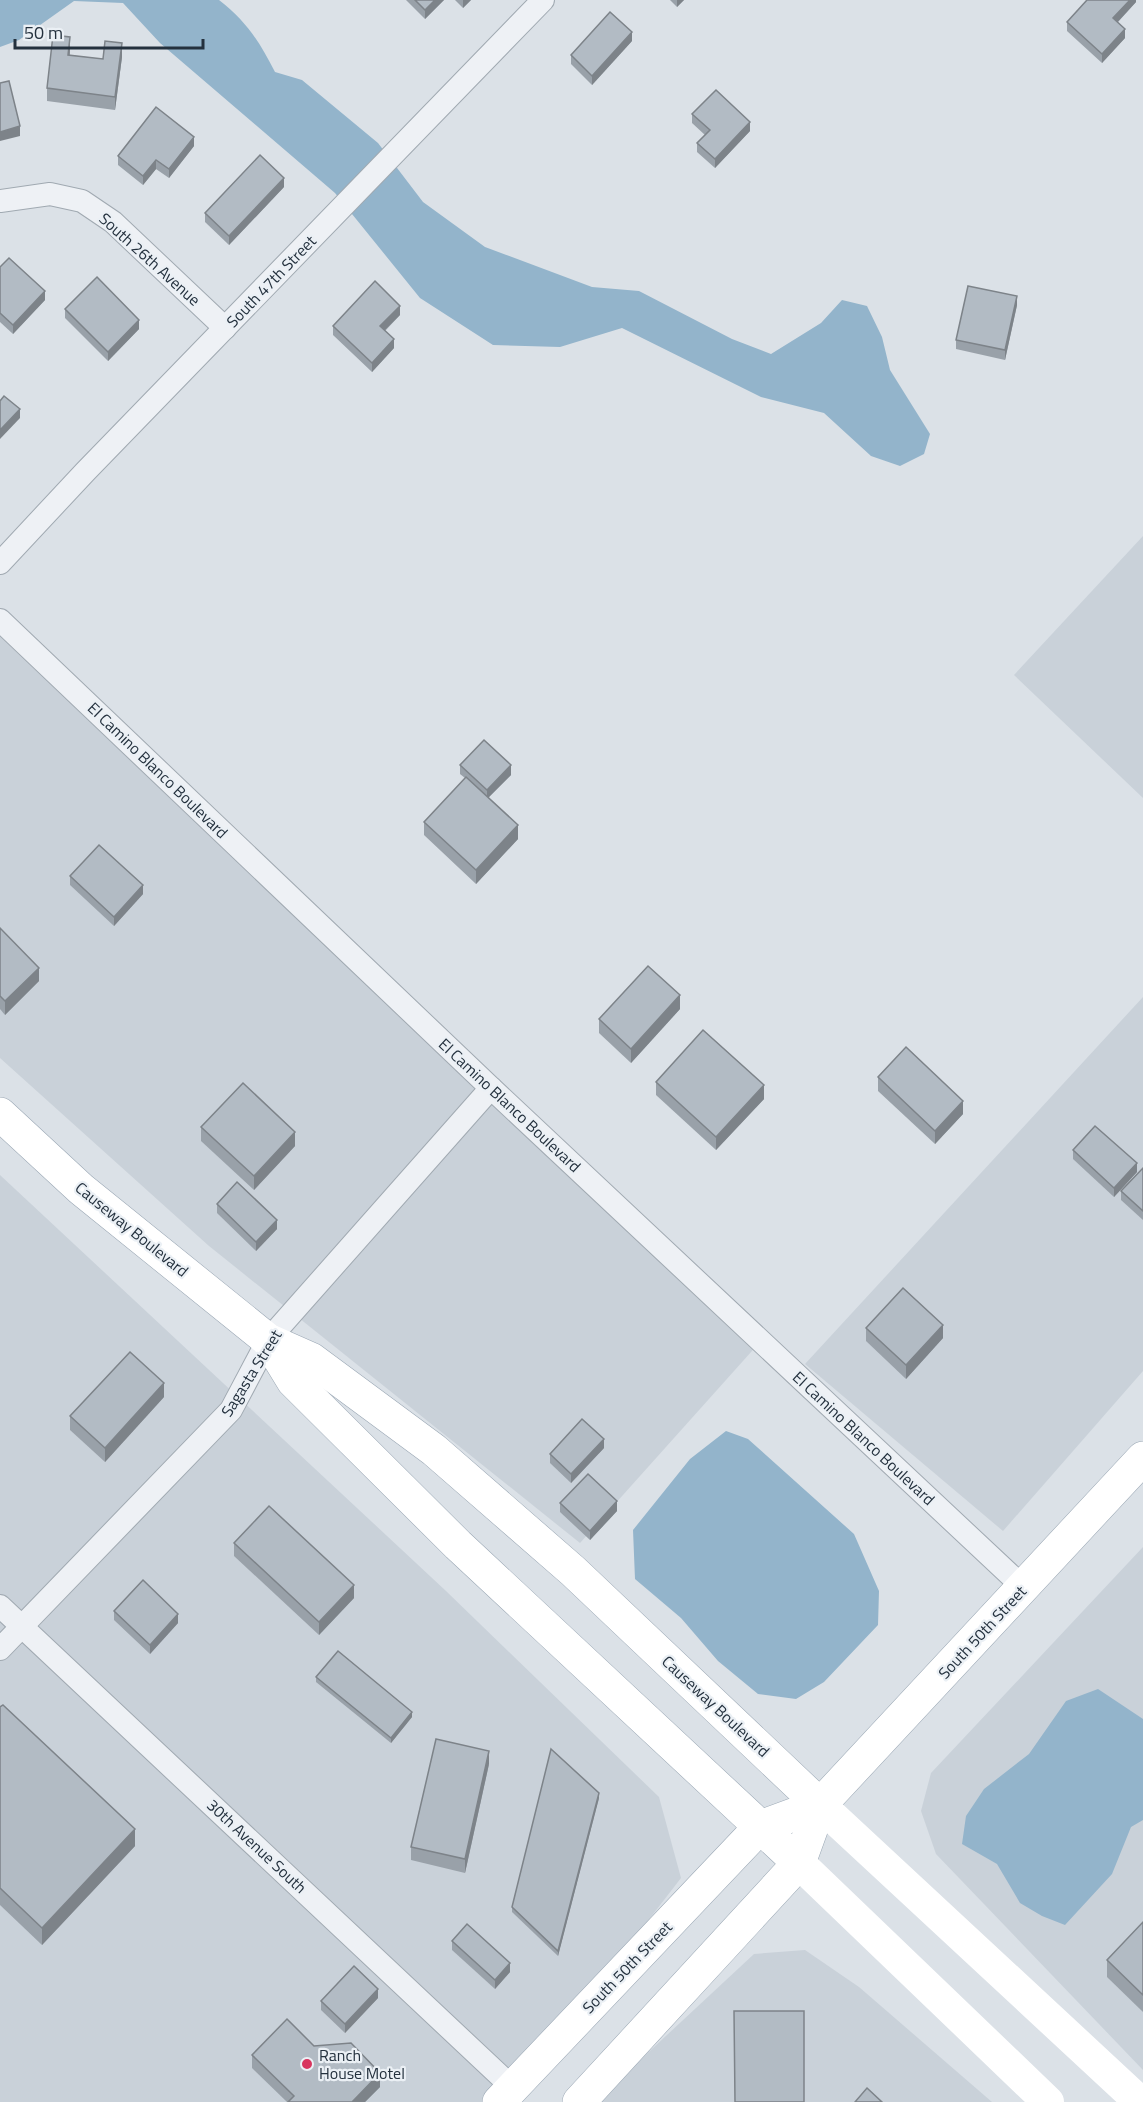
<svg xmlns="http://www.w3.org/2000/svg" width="1143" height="2102" viewBox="0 0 1143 2102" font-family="'Titillium Web',sans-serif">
<rect width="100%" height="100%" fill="#dbe1e7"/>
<!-- built -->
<g fill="#c9d1d9">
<polygon points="1143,536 1143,798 1014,675"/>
<polygon points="0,626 760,1342 580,1543 209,1246 0,1058"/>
<polygon points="1143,997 1143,1371 1003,1531 805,1364"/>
<polygon points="0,1175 446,1591 659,1797 681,1878 592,1993 500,2102 0,2102"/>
<polygon points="1143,1547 1143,2070 936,1854 921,1811 931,1773"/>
<polygon points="805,1950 859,1987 992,2102 595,2102 754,1954"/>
</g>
<!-- water -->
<g fill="#93b4cb">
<path d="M0 0H219C247 22 259 41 275 72L302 80 378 143 423 202 485 247 592 287 639 291 732 339 771 354 821 323 842 300 867 306 882 337 890 370 930 434 924 454 900 466 871 456 824 413 761 397 622 328 560 347 493 345 420 298 335 193 160 43 123 3 74 1 19 40 0 47Z"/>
<polygon points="726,1431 748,1439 854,1534 879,1591 878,1625 824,1682 796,1699 758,1694 718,1661 681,1618 635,1579 633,1530 690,1459"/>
<polygon points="1098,1689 1143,1719 1143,1820 1131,1827 1112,1874 1065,1925 1042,1916 1020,1903 997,1864 962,1844 966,1816 984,1789 1029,1754 1066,1701"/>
</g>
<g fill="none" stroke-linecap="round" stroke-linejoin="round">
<defs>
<g id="street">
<polyline points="0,201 50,194 82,201 113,222 225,328"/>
<polyline points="0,563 85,472 543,0"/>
<polyline points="0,620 491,1088 1023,1587"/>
<polyline points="0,1606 513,2088"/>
<polyline points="0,1649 231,1410 268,1340 491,1088"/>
</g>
<g id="primary">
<polyline points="0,1114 81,1189 268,1340 311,1359 434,1450 573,1571 820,1805"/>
<polyline points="268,1340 293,1381 458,1545 799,1863"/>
<polyline points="499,2102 760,1827 820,1805"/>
<polyline points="579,2102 799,1863 820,1805 1143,1458"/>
</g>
</defs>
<!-- street casing -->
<use href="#street" stroke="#a0a9b1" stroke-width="24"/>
<!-- primary casing -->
<use href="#primary" stroke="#9aa7b4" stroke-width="34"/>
<!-- street -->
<use href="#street" stroke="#eef1f5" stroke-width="22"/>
<!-- secondary -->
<g stroke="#fff" stroke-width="32">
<polyline points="820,1805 1140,2102"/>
<polyline points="799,1863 1048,2102"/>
</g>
<!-- primary -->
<use href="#primary" stroke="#fff" stroke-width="33"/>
</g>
<!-- wall -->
<g fill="#99a1a9">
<polygon points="406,0 444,0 425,19"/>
<polygon points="455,0 471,0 463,8"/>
<polygon points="670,0 684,0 677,7"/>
<polygon points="1136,0 1136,2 1118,22 1125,38 1102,63 1067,31 1067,22"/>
<polygon points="632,41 592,85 571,64 571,55"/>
<polygon points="70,50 70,55 103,59 122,57 115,110 47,101 47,88"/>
<polygon points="692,114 750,131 715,168 697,152 697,143 705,135 692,123"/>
<polygon points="194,146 169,178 156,169 143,185 118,165 118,156"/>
<polygon points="284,187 229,245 205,222 205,213"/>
<polygon points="0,267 45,300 13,334 0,322"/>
<polygon points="1017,305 1005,360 956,349 956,340"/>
<polygon points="65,309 139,329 108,361 65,318"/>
<polygon points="400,315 385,331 394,348 372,372 333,335 333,326"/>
<polygon points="460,765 511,775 488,798 518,839 476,884 424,835 424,822 465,778 460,774"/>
<polygon points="70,876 143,894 114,926 70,885"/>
<polygon points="0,928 39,981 5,1015 0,1009"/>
<polygon points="680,1009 631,1063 599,1033 599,1019"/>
<polygon points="878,1077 963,1114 935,1144 878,1091"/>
<polygon points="656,1082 764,1099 716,1150 656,1095"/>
<polygon points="201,1127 295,1146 254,1190 201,1141"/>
<polygon points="1073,1150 1137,1172 1114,1197 1073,1159"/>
<polygon points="1143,1168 1143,1220 1121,1200 1121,1191"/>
<polygon points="217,1204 277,1229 256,1251 217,1213"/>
<polygon points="866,1328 943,1338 906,1379 866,1341"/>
<polygon points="164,1397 105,1462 70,1430 70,1416"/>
<polygon points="604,1448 571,1483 550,1463 550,1454"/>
<polygon points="560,1503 617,1511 590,1540 560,1512"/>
<polygon points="234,1543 354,1598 319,1635 234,1556"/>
<polygon points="114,1611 178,1623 150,1654 114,1620"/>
<polygon points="316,1677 412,1717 391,1743 316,1682"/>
<polygon points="0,1707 135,1846 42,1945 0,1905"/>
<polygon points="489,1764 465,1873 411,1860 411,1847"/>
<polygon points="599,1798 558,1956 512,1912 512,1907"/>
<polygon points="1143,1922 1143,2012 1107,1977 1107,1960"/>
<polygon points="452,1941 510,1972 495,1989 452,1950"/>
<polygon points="378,1998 345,2033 321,2010 321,2001"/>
<polygon points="314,2046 380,2087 365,2102 287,2102 252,2068 252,2055"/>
</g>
<!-- shaded-wall -->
<g fill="#7d8389">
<polygon points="435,0 444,0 425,19 425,10"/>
<polygon points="463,0 471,0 463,8"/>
<polygon points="677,0 684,0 677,7"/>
<polygon points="1130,0 1136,0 1136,2 1113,27 1113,18"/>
<polygon points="1125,29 1125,38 1102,63 1102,54"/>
<polygon points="632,32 632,41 592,85 592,76"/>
<polygon points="70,37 70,50 68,68 68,55"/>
<polygon points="122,43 122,57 115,110 115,97"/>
<polygon points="750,122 750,131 715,168 715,159"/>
<polygon points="20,126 20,136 0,141 0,132"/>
<polygon points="194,137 194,146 169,178 169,169"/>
<polygon points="156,160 156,169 143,185 143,176"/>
<polygon points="284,178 284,187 229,245 229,236"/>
<polygon points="45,291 45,300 13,334 13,325"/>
<polygon points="1017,296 1017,305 1005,360 1005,350"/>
<polygon points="400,306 400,315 380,335 380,326"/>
<polygon points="139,320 139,329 108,361 108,352"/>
<polygon points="394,339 394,348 372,372 372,363"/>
<polygon points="20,409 20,418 0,439 0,430"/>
<polygon points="511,765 511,775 487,799 487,790"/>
<polygon points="518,825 518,839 476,884 476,870"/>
<polygon points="143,885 143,894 114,926 114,917"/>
<polygon points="39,968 39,981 5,1015 5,1001"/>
<polygon points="680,995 680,1009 631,1063 631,1049"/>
<polygon points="764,1085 764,1099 716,1150 716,1137"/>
<polygon points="963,1101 963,1114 935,1144 935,1131"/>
<polygon points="295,1132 295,1146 254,1190 254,1176"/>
<polygon points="1137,1163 1137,1172 1114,1197 1114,1188"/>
<polygon points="277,1220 277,1229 256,1251 256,1242"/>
<polygon points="943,1325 943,1338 906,1379 906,1365"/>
<polygon points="164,1383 164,1397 105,1462 105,1448"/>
<polygon points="604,1439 604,1448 571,1483 571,1474"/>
<polygon points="617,1501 617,1511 590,1540 590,1531"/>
<polygon points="354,1585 354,1598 319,1635 319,1622"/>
<polygon points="178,1614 178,1623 150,1654 150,1645"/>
<polygon points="412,1712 412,1717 391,1743 391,1738"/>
<polygon points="489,1751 489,1764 465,1873 465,1859"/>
<polygon points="599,1793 599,1798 558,1956 558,1951"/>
<polygon points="135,1829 135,1846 42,1945 42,1928"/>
<polygon points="510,1963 510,1972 495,1989 495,1980"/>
<polygon points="378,1989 378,1998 345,2033 345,2024"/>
<polygon points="380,2073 380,2087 365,2102 352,2102"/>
</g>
<!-- building -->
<g fill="#b2bbc4" stroke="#7d8389" stroke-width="1.5">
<polygon points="415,0 435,0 425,10"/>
<polygon points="1087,0 1130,0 1113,18 1125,29 1102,54 1067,22"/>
<polygon points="610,12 632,32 592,76 571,55"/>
<polygon points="53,35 70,37 68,55 103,59 105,41 122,43 115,97 47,88"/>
<polygon points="9,81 20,126 0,132 0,83"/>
<polygon points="716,90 750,122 715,159 697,143 710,130 692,114"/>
<polygon points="156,107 194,137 169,169 156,160 143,176 118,156"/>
<polygon points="260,155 284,178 229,236 205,213"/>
<polygon points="9,258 45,291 13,325 0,313 0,267"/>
<polygon points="97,277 139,320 108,352 65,309"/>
<polygon points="375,281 400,306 380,326 394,339 372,363 333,326"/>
<polygon points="968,286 1017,296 1005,350 956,340"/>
<polygon points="4,396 20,409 0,430 0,401"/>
<polygon points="484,740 511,765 487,790 460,765"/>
<polygon points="466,777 518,825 476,870 424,822"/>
<polygon points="99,845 143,885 114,917 70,876"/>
<polygon points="0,928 39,968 5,1001 0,996"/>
<polygon points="648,966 680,995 631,1049 599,1019"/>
<polygon points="703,1030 764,1085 716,1137 656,1082"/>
<polygon points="906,1047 963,1101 935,1131 878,1077"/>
<polygon points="243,1083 295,1132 254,1176 201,1127"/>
<polygon points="1095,1126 1137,1163 1114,1188 1073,1150"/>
<polygon points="1143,1168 1143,1211 1121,1191"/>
<polygon points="237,1182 277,1220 256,1242 217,1204"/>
<polygon points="903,1288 943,1325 906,1365 866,1328"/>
<polygon points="130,1352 164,1383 105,1448 70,1416"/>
<polygon points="582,1419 604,1439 571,1474 550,1454"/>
<polygon points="588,1474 617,1501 590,1531 560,1503"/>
<polygon points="269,1506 354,1585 319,1622 234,1543"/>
<polygon points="143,1580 178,1614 150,1645 114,1611"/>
<polygon points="338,1651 412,1712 391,1738 316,1677"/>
<polygon points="3,1705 135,1829 42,1928 0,1888 0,1707"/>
<polygon points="436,1739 489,1751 465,1859 411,1847"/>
<polygon points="551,1749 599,1793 558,1951 512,1907"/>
<polygon points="1143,1922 1143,1995 1107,1960"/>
<polygon points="467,1924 510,1963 495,1980 452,1941"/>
<polygon points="354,1966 378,1989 345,2024 321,2001"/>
<polygon points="734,2011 804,2011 804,2102 735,2102"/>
<polygon points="287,2019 314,2046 351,2043 380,2073 352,2102 288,2102 294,2096 252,2055"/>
<polygon points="867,2088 882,2102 855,2102"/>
</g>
<!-- markers -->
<circle fill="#d8355f" stroke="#ebf0f5" stroke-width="2" cx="307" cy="2064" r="6"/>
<g text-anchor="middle" stroke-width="4.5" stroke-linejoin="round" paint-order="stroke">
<!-- street labels -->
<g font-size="16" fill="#24313e" stroke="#ebf0f5">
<text transform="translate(150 259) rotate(42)" y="6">South 26th Avenue</text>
<text transform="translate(271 281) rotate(-46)" y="6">South 47th Street</text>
<text transform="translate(158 770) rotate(44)" y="6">El Camino Blanco Boulevard</text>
<text transform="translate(510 1105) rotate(43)" y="6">El Camino Blanco Boulevard</text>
<text transform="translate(132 1229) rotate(39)" y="6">Causeway Boulevard</text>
<text transform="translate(251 1373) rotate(-58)" y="6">Sagasta Street</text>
<text transform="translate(864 1438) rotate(43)" y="6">El Camino Blanco Boulevard</text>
<text transform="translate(982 1632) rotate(-47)" y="6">South 50th Street</text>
<text transform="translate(716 1706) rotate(43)" y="6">Causeway Boulevard</text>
<text transform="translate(257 1846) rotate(43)" y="6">30th Avenue South</text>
<text transform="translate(627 1967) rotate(-46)" y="6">South 50th Street</text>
</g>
<!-- poi labels -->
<g font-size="16" fill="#24313e" stroke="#ebf0f5" text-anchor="start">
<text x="319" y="2061">Ranch<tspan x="319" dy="18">House Motel</tspan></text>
</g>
</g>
<!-- scale -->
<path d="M15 39v9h188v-9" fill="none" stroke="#24313e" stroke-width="3"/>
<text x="24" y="39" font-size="18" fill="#24313e" stroke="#ebf0f5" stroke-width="4.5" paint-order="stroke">50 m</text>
</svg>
